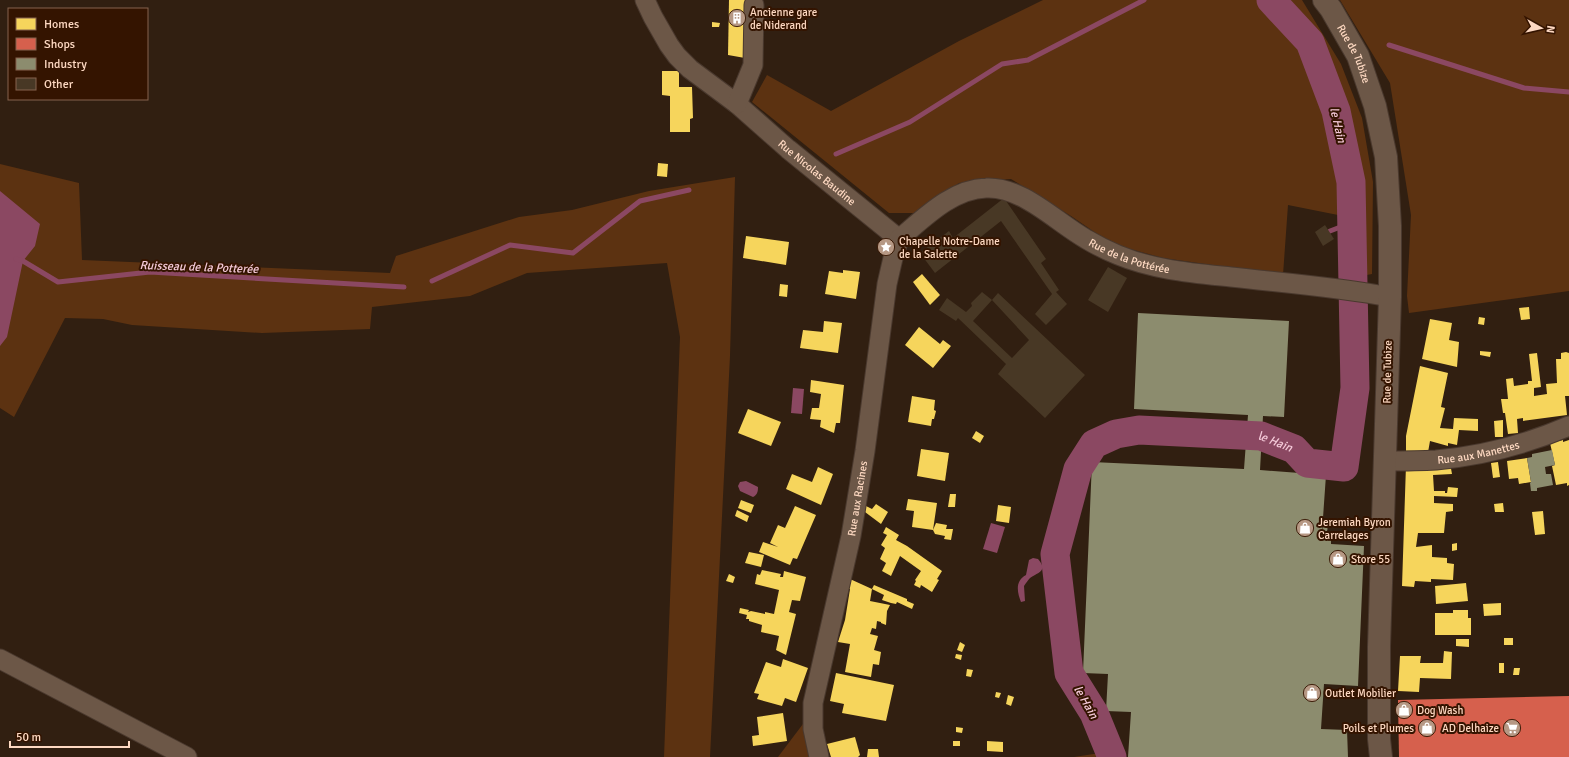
<svg xmlns="http://www.w3.org/2000/svg" width="1569" height="757" viewBox="0 0 1569 757" font-family="Signika,sans-serif">
<rect width="100%" height="100%" fill="#311f11"/>
<!-- green -->
<g fill="#5c3211">
<polygon points="1043,0 1302,0 1341,64 1362,118 1373,182 1372,274 1356,277 1358,219 1288,205 1283,275 1163,258 1112,244 1071,216 1011,179 959,183 916,213 889,213 752,102 767,75 831,111 959,41"/>
<polygon points="1340,0 1569,0 1569,291 1409,313 1407,296 1411,215 1390,83"/>
<polygon points="0,164 79,183 82,260 390,273 396,256 519,217 572,210 649,191 735,177 730,356 710,757 664,757 680,337 667,263 527,273 470,296 372,307 370,329 262,333 132,325 103,319 65,318 14,417 0,408"/>
<polygon points="806,720 813,757 778,757"/>
<polygon points="1101,753 1102,757 1074,757 1100,753"/>
</g>
<!-- water -->
<g fill="#8b4862">
<polygon points="0,191 40,224 35,246 23,261 7,337 0,346"/>
<polygon points="793,388 804,389 802,414 791,413"/>
<path d="M746 481 758 487C758 492 757 495 753 497L740 491 738 486 740 482Z"/>
<polygon points="991,523 1005,527 997,553 983,549"/>
<path d="M1033 558 1038 559C1048 571 1039 572 1030 578 1028 580 1026 583 1024 586L1025 601 1021 602C1017 592 1015 581 1026 575L1029 560Z"/>
</g>
<!-- homes -->
<g fill="#f6d55c">
<polygon points="729,0 747,0 745,58 728,55"/>
<polygon points="712,22 720,23 719,27 712,27"/>
<polygon points="662,71 679,71 679,87 692,87 693,118 690,119 690,132 670,132 670,96 662,95"/>
<polygon points="658,163 668,164 667,177 657,176"/>
<polygon points="746,236 789,242 786,265 743,258"/>
<polygon points="843,270 860,272 856,299 825,294 829,271 843,273"/>
<polygon points="922,274 940,295 930,305 913,282"/>
<polygon points="780,284 788,285 787,297 779,296"/>
<polygon points="1529,307 1530,319 1521,320 1519,308"/>
<polygon points="1479,317 1485,318 1484,325 1478,324"/>
<polygon points="1430,319 1452,323 1449,340 1459,342 1457,367 1422,359"/>
<polygon points="824,321 842,323 838,353 800,348 803,330 823,332"/>
<polygon points="919,327 940,344 943,340 951,346 933,368 905,345"/>
<polygon points="1480,351 1491,352 1490,357 1480,355"/>
<polygon points="1566,352 1569,353 1569,396 1565,396 1567,415 1523,421 1523,418 1517,419 1518,433 1508,434 1505,413 1503,413 1501,399 1508,399 1506,379 1513,378 1514,386 1528,384 1528,381 1532,381 1529,354 1537,353 1541,387 1534,388 1534,396 1547,394 1546,384 1557,383 1556,359 1561,359 1561,353"/>
<polygon points="1420,366 1448,373 1441,407 1445,408 1440,428 1453,429 1454,418 1478,419 1478,431 1459,430 1457,445 1448,443 1448,446 1430,441 1427,458 1406,457 1406,436"/>
<polygon points="811,380 844,385 840,423 836,423 834,433 820,427 821,420 810,419 812,408 819,408 821,394 810,392"/>
<polygon points="912,396 935,400 934,410 936,411 934,419 932,419 931,426 908,422"/>
<polygon points="748,409 781,422 771,446 738,433"/>
<polygon points="1503,420 1503,437 1495,437 1494,421"/>
<polygon points="976,431 984,436 980,443 972,438"/>
<polygon points="1563,440 1563,442 1569,440 1569,485 1567,486 1567,483 1556,485 1552,466 1555,465 1550,443"/>
<polygon points="921,449 949,453 945,481 917,476"/>
<polygon points="1527,458 1531,482 1519,484 1518,478 1509,479 1507,461"/>
<polygon points="1498,462 1500,477 1493,478 1491,463"/>
<polygon points="1450,463 1452,474 1433,475 1434,491 1445,491 1445,493 1447,493 1448,487 1458,488 1457,497 1434,496 1434,503 1453,504 1453,511 1446,512 1444,533 1418,533 1416,547 1432,545 1432,557 1447,558 1447,563 1454,564 1453,580 1431,579 1431,582 1415,581 1414,587 1402,586 1406,465"/>
<polygon points="818,467 833,474 821,505 786,489 792,474 812,482"/>
<polygon points="950,494 956,494 955,507 948,507"/>
<polygon points="908,499 937,503 933,530 936,523 947,525 946,529 953,529 951,540 944,539 945,536 935,534 933,530 912,527 914,511 906,510"/>
<polygon points="741,500 754,505 751,513 738,508"/>
<polygon points="1503,503 1504,512 1495,512 1494,504"/>
<polygon points="876,504 888,512 881,524 865,512 866,506 872,509"/>
<polygon points="998,505 1011,507 1009,523 996,521"/>
<polygon points="795,506 816,515 797,559 793,558 790,565 759,552 763,542 778,547 770,543 778,525 785,528"/>
<polygon points="737,510 749,516 747,522 735,516"/>
<polygon points="1543,511 1545,534 1535,535 1532,512"/>
<polygon points="886,527 899,535 896,540 907,546 942,571 937,579 939,580 932,592 921,585 920,588 914,585 916,581 915,580 921,571 900,556 891,576 882,571 886,563 880,559 885,548 881,545 887,535 883,533"/>
<polygon points="1457,543 1457,550 1452,551 1452,544"/>
<polygon points="749,552 764,555 761,567 745,563"/>
<polygon points="762,570 781,574 780,577 783,577 784,571 806,577 800,601 792,600 789,612 796,614 786,655 776,650 779,636 761,632 762,625 749,621 749,619 746,619 747,615 739,613 740,608 749,610 748,612 751,611 765,614 765,612 774,614 779,590 755,584 757,574 760,575"/>
<polygon points="729,574 735,577 733,583 726,581"/>
<polygon points="850,579 872,589 870,601 890,605 887,611 886,625 881,623 881,622 877,621 876,629 872,628 870,634 878,636 874,650 881,652 879,665 873,664 871,677 845,672 850,644 838,642 845,620 850,589 847,588"/>
<polygon points="1466,583 1468,601 1436,604 1435,586"/>
<polygon points="874,585 907,599 907,601 914,604 912,609 897,602 896,604 891,603 882,600 884,595 872,589"/>
<polygon points="1501,603 1501,615 1484,616 1483,604"/>
<polygon points="1453,610 1468,610 1468,618 1471,618 1471,635 1435,635 1435,613 1453,613"/>
<rect x="1504" y="638" width="9" height="7"/>
<polygon points="1456,639 1469,639 1469,647 1456,646"/>
<polygon points="960,642 965,645 962,652 957,650"/>
<polygon points="1444,651 1452,652 1451,679 1420,678 1419,692 1398,691 1400,656 1421,656 1420,663 1443,663"/>
<polygon points="956,654 962,655 961,660 955,658"/>
<polygon points="783,659 808,668 796,702 785,698 782,706 757,699 759,694 754,693 766,662 781,667"/>
<rect x="1499" y="663" width="5" height="10"/>
<polygon points="1514,668 1520,668 1519,675 1513,675"/>
<polygon points="967,669 973,670 971,677 966,676"/>
<polygon points="836,673 894,685 886,721 842,713 844,704 830,701"/>
<polygon points="996,692 1001,693 999,698 995,697"/>
<polygon points="1008,695 1014,697 1011,706 1006,704"/>
<polygon points="783,713 787,741 753,746 752,736 759,735 757,717"/>
<polygon points="956,727 963,728 962,733 956,732"/>
<polygon points="855,737 860,755 858,757 831,757 827,744"/>
<rect x="953" y="741" width="7" height="5"/>
<polygon points="987,741 1003,742 1003,752 987,751"/>
<polygon points="868,749 878,749 879,757 867,757"/>
</g>
<!-- shops -->
<polygon fill="#d6604d" points="1569,696 1569,757 1399,757 1398,700"/>
<!-- industry -->
<g fill="#8c8c6e">
<polygon points="1138,313 1289,321 1284,417 1263,416 1260,470 1326,475 1322,532 1331,532 1331,544 1364,546 1358,686 1324,684 1321,729 1347,730 1348,757 1128,757 1131,712 1106,711 1108,674 1083,673 1092,462 1244,469 1248,415 1134,409"/>
<polygon points="1552,450 1555,465 1545,467 1546,474 1551,474 1553,485 1537,488 1537,491 1531,491 1530,483 1531,482 1527,458 1532,457 1532,454"/>
<circle cx="1325" cy="529" r="2.5"/>
</g>
<g fill="none" stroke-linecap="round" stroke-linejoin="round">
<!-- stream -->
<g stroke="#8b4862" stroke-width="5">
<polyline points="1389,45 1524,88 1569,92"/>
<polyline points="836,154 910,122 1002,64 1028,60 1144,0"/>
<polyline points="1330,231 1351,223"/>
<polyline points="16,259 23,261 58,282 150,272 404,287"/>
<polyline points="432,281 510,245 573,253 640,201 689,190"/>
</g>
<!-- river -->
<path stroke="#8b4862" stroke-width="29" id="s1" d="M1112 757 1094 713 1069 673 1055 554 1078 469 1094 444 1116 434 1139 430 1261 436 1294 449 1307 463 1344 467 1355 388 1351 182 1336 111 1310 42 1271 0"/>
</g>
<!-- building -->
<g fill="#483825" fill-rule="evenodd">
<polygon points="1004,198 1046,259 1041,263 1059,290 1056,292 1067,304 1046,325 1035,314 1052,294 1001,221 935,273 920,253 949,231 953,238"/>
<polygon points="1325,225 1334,239 1323,246 1315,232"/>
<polygon points="1108,267 1127,278 1108,312 1088,300"/>
<path d="M982 292 992 300 998 293 1085 375 1045 418 998 374 1006 364 958 318 956 321 939 310 947 298 966 312 972 306 971 303ZM992 300 1029 340 1012 358 973 321Z"/>
</g>
<g fill="none" stroke-linecap="round" stroke-linejoin="round">
<defs>
<g id="street">
<path id="s2" d="M645 0 653 17 669 45 677 56 690 69 737 104 788 149 899 239"/>
<polyline points="737,104 753,65 754,5"/>
<path id="s3" d="M899 239C924 218 952 189 986 188 1022 186 1056 222 1086 239 1096 245 1108 251 1118 255 1154 270 1193 273 1231 277 1284 283 1337 287 1390 297"/>
<path id="s4" d="M1384 461C1402 461 1419 461 1436 460 1482 456 1527 444 1569 426"/>
<polyline points="0,659 187,757"/>
<path id="s5" d="M819 757 813 729V703L851 536 865 451 887 284 893 258 899 239"/>
</g>
<g id="secondary">
<path id="s6" d="M1324 0 1331 9 1358 56 1375 106 1386 157 1390 226V297L1379 647V739L1381 757"/>
</g>
</defs>
<!-- street casing -->
<use href="#street" stroke="#4a392e" stroke-width="21"/>
<!-- secondary casing -->
<use href="#secondary" stroke="#4a392e" stroke-width="24"/>
<!-- street -->
<use href="#street" stroke="#6c5747" stroke-width="19"/>
<!-- secondary -->
<use href="#secondary" stroke="#6c5747" stroke-width="22"/>
</g>
<!-- icons -->
<defs>
<symbol id="building-disc" viewBox="-11 -11 22 22"><circle r="9.5" fill="#b69884" stroke="#341400"/><path d="M-4-6H4V6H1V3H-1V6H-4ZM-2.5-4.3h1.7v1.8h-1.7ZM.8-4.3h1.7v1.8H.8ZM-2.5-1h1.7V.8h-1.7ZM.8-1h1.7V.8H.8Z" fill="#fff"/></symbol>
<symbol id="sight-disc" viewBox="-11 -11 22 22"><circle r="9.5" fill="#b69884" stroke="#341400"/><path d="M0-6L1.8-2.2L6-1.7L2.9 1.2L3.7 5.4L0 3.3L-3.7 5.4L-2.9 1.2L-6-1.7L-1.8-2.2Z" fill="#fff"/></symbol>
<symbol id="shop-disc" viewBox="-11 -11 22 22"><circle r="9.5" fill="#b69884" stroke="#341400"/><path d="M-5-2.5h2.3a2.7 3.5 0 0 1 5.4 0H5L5.5 6h-11ZM-1.5-2.5h3a1.5 2.3 0 0 0-3 0Z" fill="#fff"/></symbol>
<symbol id="supermarket-disc" viewBox="-11 -11 22 22"><circle r="9.5" fill="#b69884" stroke="#341400"/><path d="M-6-5.5h2.5l.6 2H6L4.5 2H-2.5L-4.4-4H-6ZM-1.5 3.2a1.3 1.3 0 1 0 .1 0ZM3 3.2a1.3 1.3 0 1 0 .1 0Z" fill="#fff"/></symbol>
</defs>
<g fill-rule="evenodd">
<use href="#building-disc" x="727" y="8" width="20" height="20"/>
<use href="#sight-disc" x="876" y="237" width="20" height="20"/>
<use href="#shop-disc" x="1295" y="518" width="20" height="20"/>
<use href="#shop-disc" x="1328" y="549" width="20" height="20"/>
<use href="#shop-disc" x="1302" y="683" width="20" height="20"/>
<use href="#shop-disc" x="1394" y="700" width="20" height="20"/>
<use href="#shop-disc" x="1417" y="718" width="20" height="20"/>
<use href="#supermarket-disc" x="1502" y="718" width="20" height="20"/>
</g>
<g text-anchor="middle" stroke-width="4" stroke-linejoin="round" paint-order="stroke">
<!-- poi labels -->
<g font-size="11" fill="#fed9c2" stroke="#341400" text-anchor="start">
<text x="750" y="16">Ancienne gare<tspan x="750" dy="13">de Niderand</tspan></text>
<text x="899" y="245">Chapelle Notre-Dame<tspan x="899" dy="13">de la Salette</tspan></text>
<text x="1318" y="526">Jeremiah Byron<tspan x="1318" dy="13">Carrelages</tspan></text>
<text x="1351" y="563">Store 55</text>
<text x="1325" y="697">Outlet Mobilier</text>
<text x="1417" y="714">Dog Wash</text>
<text x="1414" y="732" text-anchor="end">Poils et Plumes</text>
<text x="1499" y="732" text-anchor="end">AD Delhaize</text>
</g>
<!-- street labels -->
<g font-size="11" fill="#fed9c2" stroke="#341400">
<text dy="4" stroke="none"><textPath href="#s6" startOffset="62">Rue de Tubize</textPath></text>
<text dy="4" stroke="none"><textPath href="#s2" startOffset="247">Rue Nicolas Baudine</textPath></text>
<text dy="4" stroke="none"><textPath href="#s3" startOffset="264">Rue de la Pottérée</textPath></text>
<text transform="translate(1387 372) rotate(-89)" y="4">Rue de Tubize</text>
<text dy="4" stroke="none"><textPath href="#s4" startOffset="95">Rue aux Manettes</textPath></text>
<text dy="4" stroke="none"><textPath href="#s5" startOffset="264">Rue aux Racines</textPath></text>
</g>
<!-- water labels -->
<g font-size="12" font-style="italic" fill="#f4c9d8" stroke="#341400">
<text transform="translate(1338 125) rotate(77)" y="4">le Hain</text>
<text transform="translate(199 267) rotate(2)" y="4">Ruisseau de la Potterée</text>
<text dy="4" stroke="none"><textPath href="#s1" startOffset="517">le Hain</textPath></text>
<text transform="translate(1086 702) rotate(60)" y="4">le Hain</text>
</g>
</g>
<!-- legend -->
<rect x="8" y="8" width="140" height="92" fill="#341400" stroke="#85634e"/>
<rect x="16" y="18" width="20" height="12" fill="#f6d55c" stroke="#85634e"/>
<text x="44" y="28" font-size="12" fill="#fed9c2">Homes</text>
<rect x="16" y="38" width="20" height="12" fill="#d6604d" stroke="#85634e"/>
<text x="44" y="48" font-size="12" fill="#fed9c2">Shops</text>
<rect x="16" y="58" width="20" height="12" fill="#8c8c6e" stroke="#85634e"/>
<text x="44" y="68" font-size="12" fill="#fed9c2">Industry</text>
<rect x="16" y="78" width="20" height="12" fill="#483825" stroke="#85634e"/>
<text x="44" y="88" font-size="12" fill="#fed9c2">Other</text>
<!-- north arrow -->
<g transform="translate(1541 28) rotate(98)" stroke="#341400" stroke-width="3" paint-order="stroke">
<path d="M0-3L7 15L0 10L-7 15Z" fill="#fed9c2"/>
<text y="-6" font-size="11" font-weight="bold" text-anchor="middle" fill="#fed9c2">N</text>
</g>
<!-- scale -->
<path d="M10 741v6h119v-6" fill="none" stroke="#fed9c2" stroke-width="2"/>
<text x="16" y="741" font-size="12" fill="#fed9c2" stroke="#341400" stroke-width="3" paint-order="stroke">50 m</text>
</svg>
